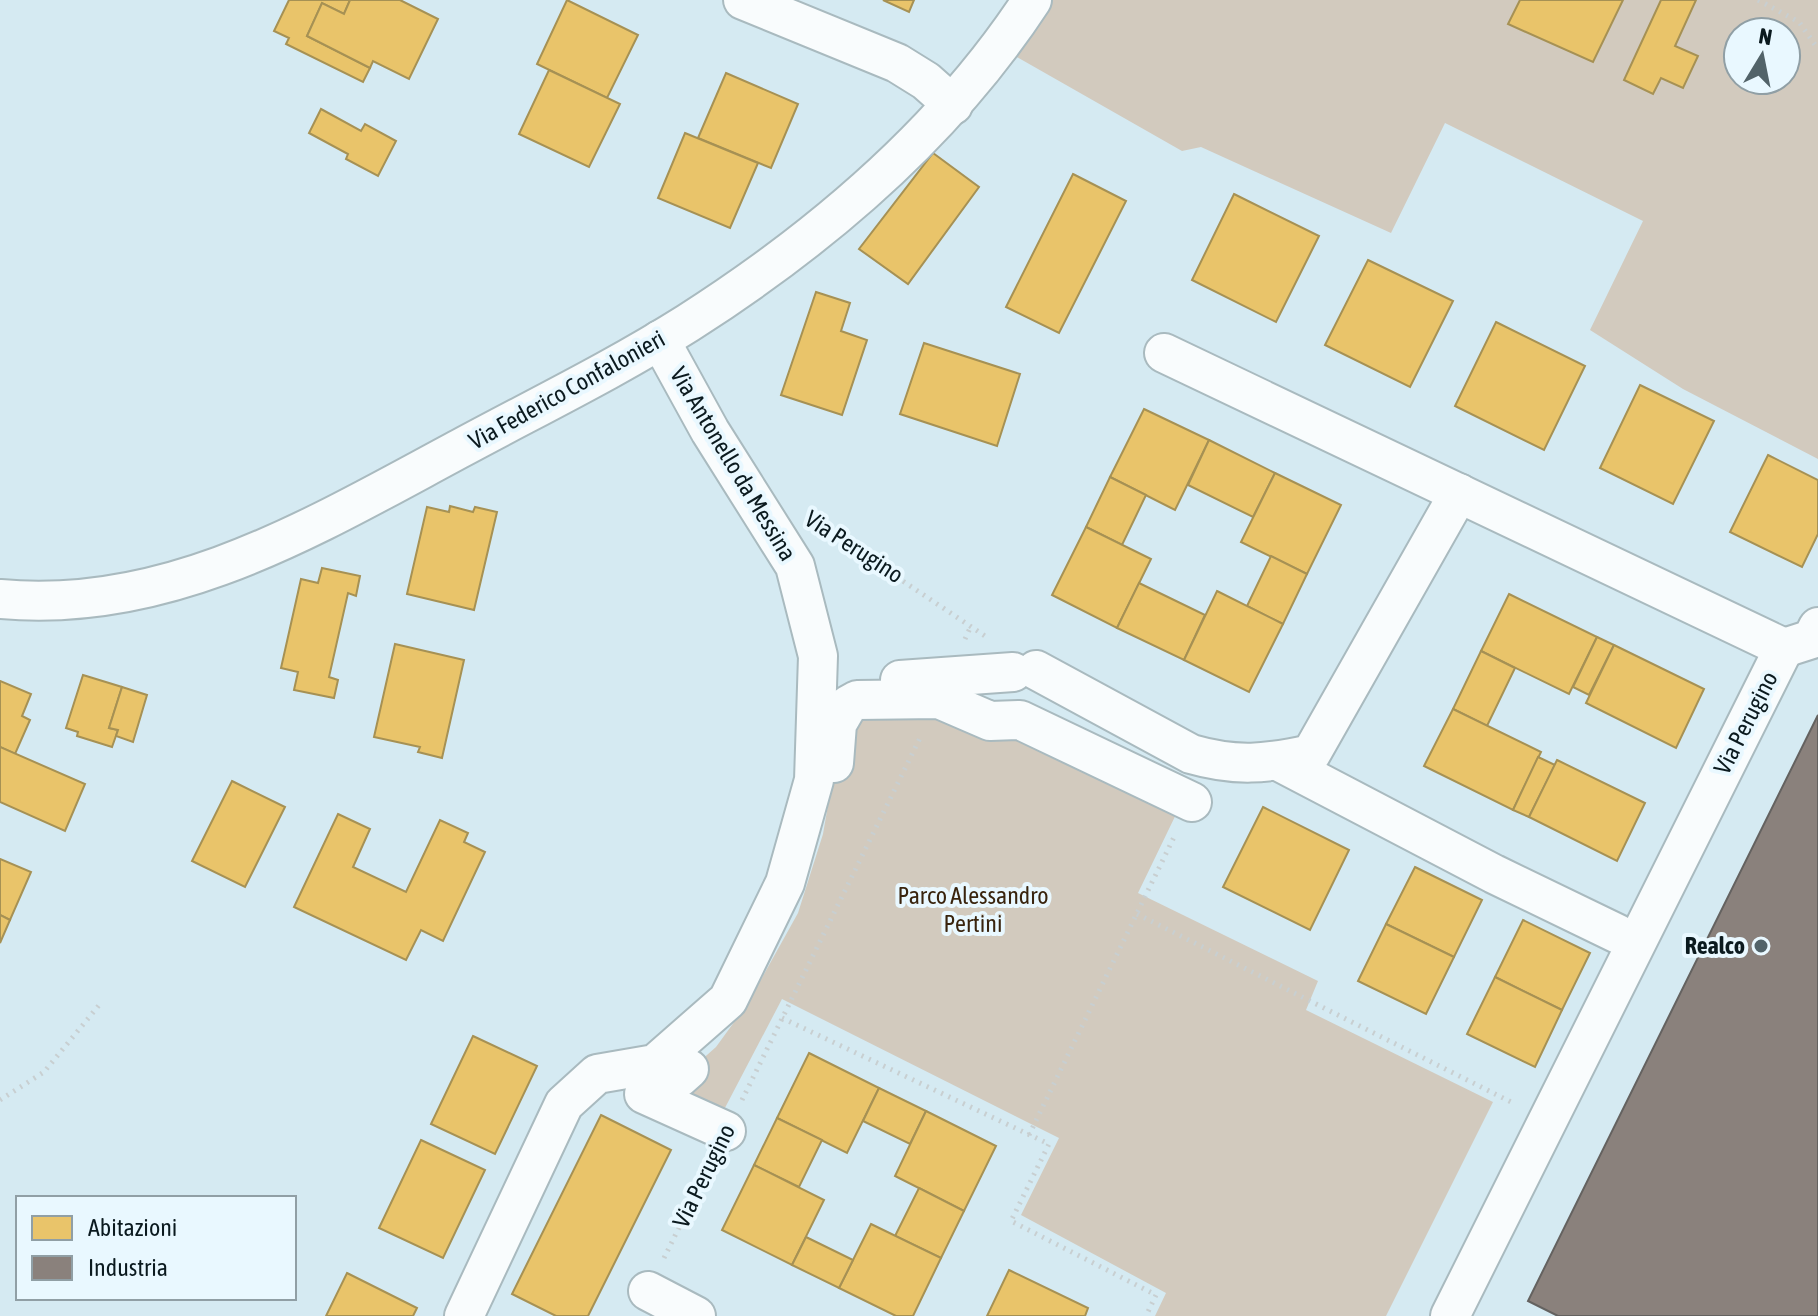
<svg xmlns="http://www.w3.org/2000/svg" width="1818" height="1316" viewBox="0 0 1818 1316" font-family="'Asap Condensed',sans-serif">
<rect width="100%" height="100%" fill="#d5eaf2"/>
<!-- green -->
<g fill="#d2cabe" fill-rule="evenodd">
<path d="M1032 0H1818V459L1683 389 1590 330 1643 221 1445 123 1391 233 1201 147 1182 151 1001 48ZM1738 32H1786V80H1738Z"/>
<polygon points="924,700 1182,802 1138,893 1318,981 1306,1010 1493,1102 1386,1316 1155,1316 1166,1293 1021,1215 1059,1138 782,999 716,1125 647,1093 681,1078 716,1047 748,1003 798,913 823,834 836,759 850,707"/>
</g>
<!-- homes -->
<g fill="#e9c46a" stroke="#a69154" stroke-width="2">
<polygon points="289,0 350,0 344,14 322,3 307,36 370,68 363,82 286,44 289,38 274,31"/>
<polygon points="350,0 400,0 438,19 409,79 373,61 370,68 307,36 322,3 344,14"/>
<polygon points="567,0 638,35 607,98 537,64"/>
<polygon points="883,0 914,0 909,12"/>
<polygon points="1520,0 1623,0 1593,62 1508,24"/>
<polygon points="1661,0 1696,0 1675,46 1698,56 1683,88 1661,78 1653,94 1624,80"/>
<polygon points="549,70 620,104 589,167 519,134"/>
<polygon points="726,73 798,104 771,168 698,138"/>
<polygon points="321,109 361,131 365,124 396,141 378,176 346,159 348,154 309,133"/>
<polygon points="685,133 758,163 730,228 658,198"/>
<polygon points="933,153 979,187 908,284 859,249"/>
<polygon points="1073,174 1126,201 1059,333 1006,307"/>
<polygon points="1234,194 1319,236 1276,322 1192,280"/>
<polygon points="1368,260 1453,301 1410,387 1325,345"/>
<polygon points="816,292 850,303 841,331 867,340 842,415 781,395"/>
<polygon points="1496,322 1585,366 1544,450 1455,406"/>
<polygon points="924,343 1020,374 997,446 900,414"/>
<polygon points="1640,385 1714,421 1673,504 1600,468"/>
<polygon points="1144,409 1209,440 1175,510 1110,477"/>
<polygon points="1209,440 1275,473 1253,517 1188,485"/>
<polygon points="1768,455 1818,480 1818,534 1802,567 1730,532"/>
<polygon points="1275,473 1341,505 1307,574 1241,542"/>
<polygon points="1110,477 1146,495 1122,545 1086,527"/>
<polygon points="450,506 473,512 475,507 497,512 474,610 407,594 427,507 449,512"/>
<polygon points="1086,527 1151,559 1117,628 1052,595"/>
<polygon points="1271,556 1307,574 1283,624 1247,606"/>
<polygon points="322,568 360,576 356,596 348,593 329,677 338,680 334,698 294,690 298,672 281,668 301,579 318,583"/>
<polygon points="1139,583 1205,615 1184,660 1117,628"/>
<polygon points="1217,591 1283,624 1249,692 1184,660"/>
<polygon points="1509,594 1597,637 1569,694 1481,651"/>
<polygon points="1597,637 1614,645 1589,695 1573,687"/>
<polygon points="395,644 464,660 442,758 418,752 420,747 374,737"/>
<polygon points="1614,645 1704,689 1676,748 1586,703"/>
<polygon points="1481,651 1515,668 1487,726 1453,709"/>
<polygon points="83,675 122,687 109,728 118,730 112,747 77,736 78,732 66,728"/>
<polygon points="0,681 31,694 22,716 30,720 15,754 0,747"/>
<polygon points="122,687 147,695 133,742 116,736 118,730 109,728"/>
<polygon points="1453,709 1541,752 1513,810 1424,766"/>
<polygon points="0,747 85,784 65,831 0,802"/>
<polygon points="1538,757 1555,765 1529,817 1513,810"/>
<polygon points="1557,760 1645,803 1617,861 1529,817"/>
<polygon points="232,781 285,807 245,887 192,861"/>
<polygon points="1263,807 1349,850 1310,930 1223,887"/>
<polygon points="338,814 370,829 353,867 406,892 440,820 468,833 464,842 485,852 443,941 421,930 406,960 294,907"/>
<polygon points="0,859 31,872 10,920 0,915"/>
<polygon points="1415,867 1482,900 1454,957 1386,924"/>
<polygon points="0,915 10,920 0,943"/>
<polygon points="1523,920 1590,953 1562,1010 1495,977"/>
<polygon points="1386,924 1454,957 1426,1014 1358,981"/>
<polygon points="1495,977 1562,1010 1535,1067 1467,1034"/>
<polygon points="473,1036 537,1066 495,1154 431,1124"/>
<polygon points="809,1053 879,1088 847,1153 777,1118"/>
<polygon points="879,1088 926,1111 910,1144 863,1121"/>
<polygon points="926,1111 996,1146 964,1211 895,1176"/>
<polygon points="601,1115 671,1150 588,1316 556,1316 512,1294"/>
<polygon points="777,1118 822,1140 799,1187 754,1165"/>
<polygon points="421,1140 485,1170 443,1258 379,1228"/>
<polygon points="754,1165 824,1200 792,1265 722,1230"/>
<polygon points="919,1188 964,1211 941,1258 895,1236"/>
<polygon points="871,1224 941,1258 913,1316 896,1316 839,1288"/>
<polygon points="806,1237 853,1260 839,1288 792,1265"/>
<polygon points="1009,1270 1088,1308 1085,1316 987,1316"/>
<polygon points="347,1273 417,1308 413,1316 326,1316"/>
</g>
<!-- industry -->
<polygon fill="#8a817c" stroke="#646260" stroke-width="2" points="1818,715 1818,1316 1558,1316 1528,1301"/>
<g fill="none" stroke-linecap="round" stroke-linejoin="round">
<defs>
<g id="street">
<polyline points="743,0 897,63 926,81 953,105"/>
<polyline points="1164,353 1784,648 1450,1316"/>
<path d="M0 599C170 615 317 525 461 448 537 407 615 369 688 323 821 238 945 133 1032 0"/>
<polyline points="1784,648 1812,639 1818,627"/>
<path d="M1036 670 1191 754C1236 767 1266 764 1311 754L1459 493"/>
<polyline points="900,680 1013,672"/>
<polyline points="1278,761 1494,874 1618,934"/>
<polyline points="834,763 837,724 848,705 857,700 939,699 990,721 1020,720 1192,802"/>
<polyline points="689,1069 680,1077 644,1094 726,1131"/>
<polyline points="648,1291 696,1316"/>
<polyline points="464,1316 564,1104 597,1074 655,1064 728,1000 785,883 814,780 818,656 795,566 710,431 660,340"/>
</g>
</defs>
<!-- street casing -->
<use href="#street" stroke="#a9babf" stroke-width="42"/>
<!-- path -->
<g stroke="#c8cfd1" stroke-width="5" stroke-dasharray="2 6" stroke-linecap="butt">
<polyline points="1758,0 1799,22 1818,49"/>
<polyline points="810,519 988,638"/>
<polyline points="965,639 971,626"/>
<polyline points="1137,914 1515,1104"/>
<polyline points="782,1018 1049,1144 1011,1221 1156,1295 1146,1316"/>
<polyline points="0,1100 44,1072 100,1004"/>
<polyline points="742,1100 921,736"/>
<polyline points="1029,1135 1176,833"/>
<polyline points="664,1258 711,1163"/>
</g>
<!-- street -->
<use href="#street" stroke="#f9fcfd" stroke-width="38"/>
</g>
<!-- markers -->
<circle fill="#526369" stroke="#e9f8ff" stroke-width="3" cx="1761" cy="946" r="8"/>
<g text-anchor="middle" stroke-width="8" stroke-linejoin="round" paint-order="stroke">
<!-- street labels -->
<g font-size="24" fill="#0b1a1f" stroke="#e9f8ff">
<text transform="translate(567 390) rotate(-29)" y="8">Via Federico Confalonieri</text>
<text transform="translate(733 464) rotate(59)" y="8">Via Antonello da Messina</text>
<text transform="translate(854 547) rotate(33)" y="8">Via Perugino</text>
<text transform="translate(1746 723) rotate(-63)" y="8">Via Perugino</text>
<text transform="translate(704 1176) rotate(-64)" y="8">Via Perugino</text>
</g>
<!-- park labels -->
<g font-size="24" fill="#39240e" stroke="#e9f8ff">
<text x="973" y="904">Parco Alessandro<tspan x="973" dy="28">Pertini</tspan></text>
</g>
<!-- poi labels -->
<g font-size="24" font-weight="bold" fill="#0b1a1f" stroke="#e9f8ff" text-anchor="end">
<text x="1745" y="954">Realco</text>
</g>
</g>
<!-- legend -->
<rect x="16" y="1196" width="280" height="104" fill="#e9f8ff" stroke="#909fa5" stroke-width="2"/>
<rect x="32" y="1216" width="40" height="24" fill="#e9c46a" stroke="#909fa5" stroke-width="2"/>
<text x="88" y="1236" font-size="24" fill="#0b1a1f">Abitazioni</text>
<rect x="32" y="1256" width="40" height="24" fill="#8a817c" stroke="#909fa5" stroke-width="2"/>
<text x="88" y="1276" font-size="24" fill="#0b1a1f">Industria</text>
<!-- north arrow -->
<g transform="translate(1762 56) rotate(10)"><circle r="38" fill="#e9f8ff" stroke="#909fa5" stroke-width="2"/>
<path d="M0-6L14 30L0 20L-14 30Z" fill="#526369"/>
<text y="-12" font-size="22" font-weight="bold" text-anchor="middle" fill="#0b1a1f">N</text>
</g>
</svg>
